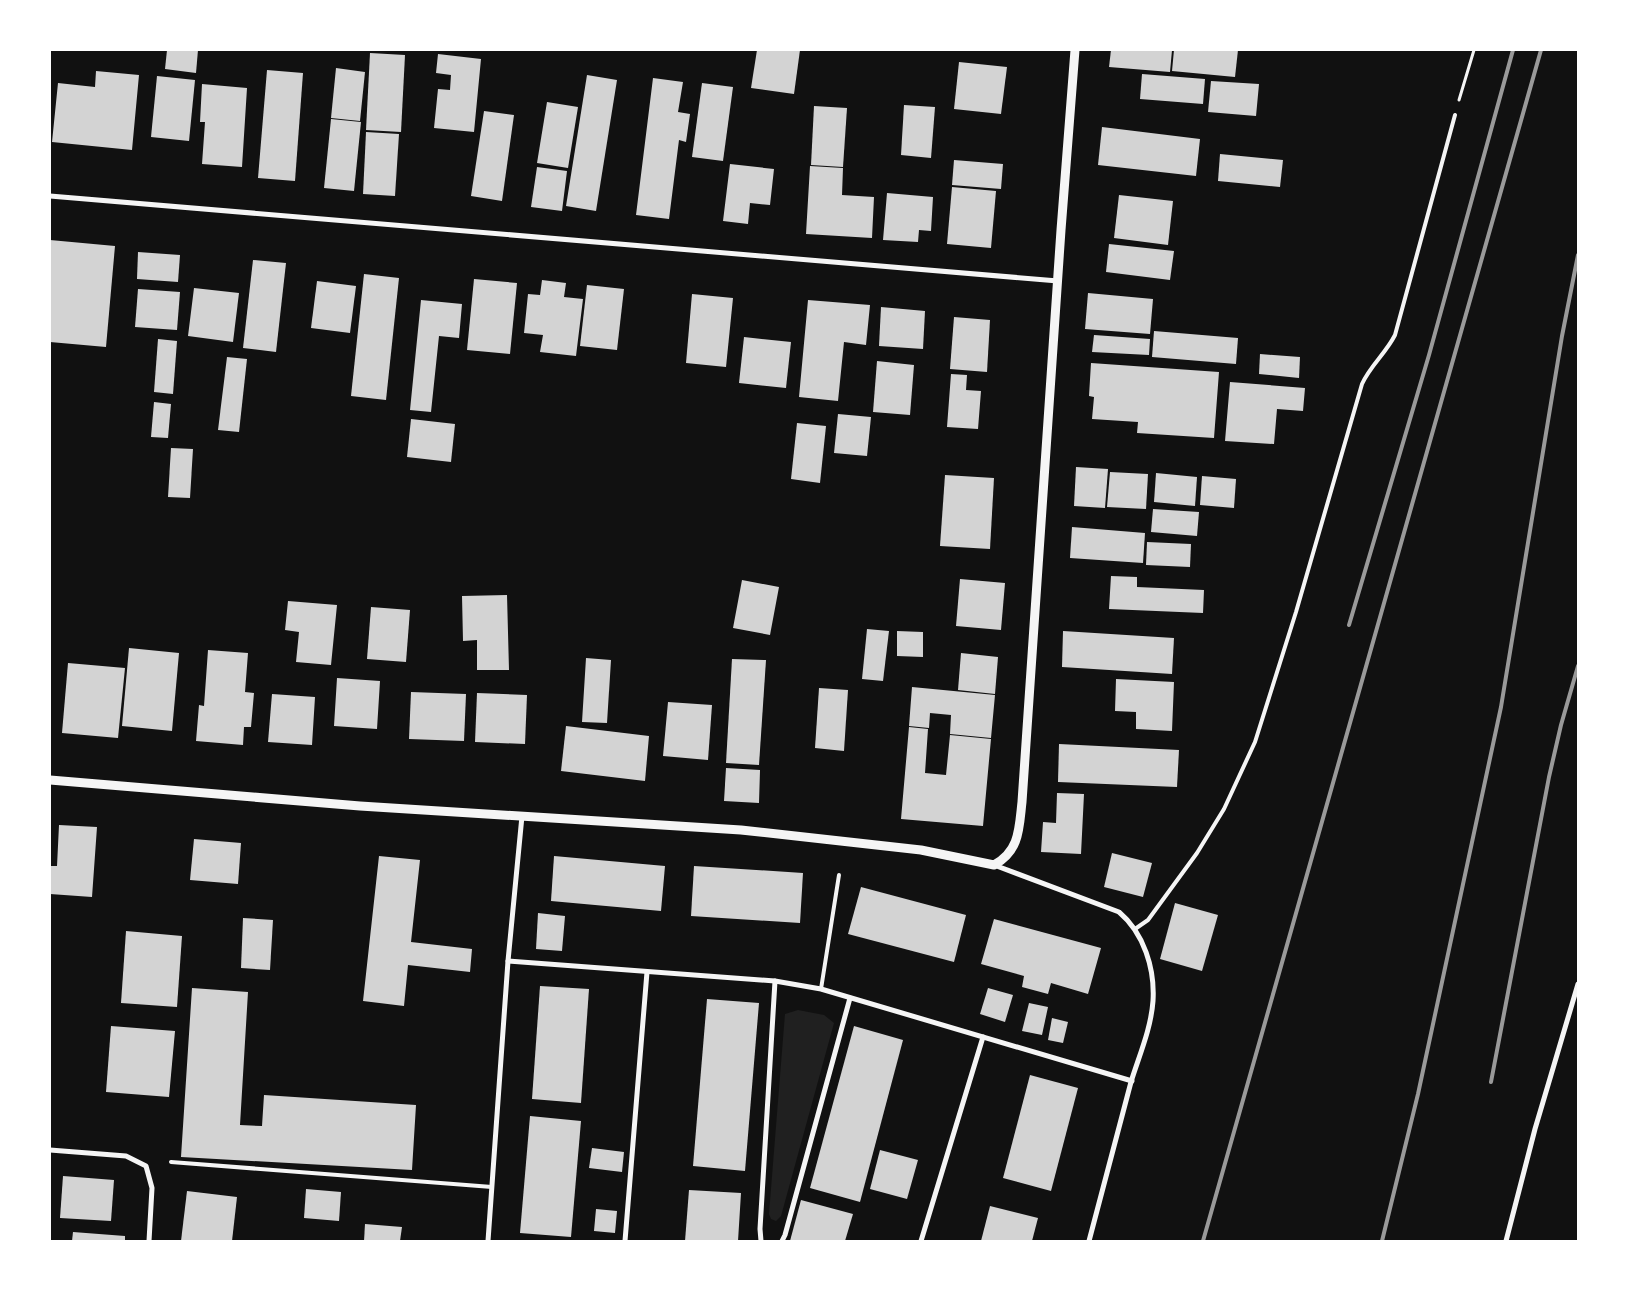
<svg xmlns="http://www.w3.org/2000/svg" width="1628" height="1291" viewBox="0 0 1628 1291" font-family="'Fira Sans Condensed',sans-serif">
<rect width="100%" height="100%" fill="#111"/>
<!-- green -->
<polygon fill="#202020" points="798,1010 824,1015 834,1023 781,1216 776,1221 771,1219 769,1214 785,1014"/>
<!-- building -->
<g fill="#d3d3d3">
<polygon points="167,50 198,50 196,73 165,69"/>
<polygon points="757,50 800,50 794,94 751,88"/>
<polygon points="1111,50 1172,50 1170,72 1109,67"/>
<polygon points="1174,50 1238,50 1235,77 1172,71"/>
<polygon points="370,53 405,55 401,132 366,130"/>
<polygon points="438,54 481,59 474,132 434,128 438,89 450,90 451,75 436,73"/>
<polygon points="959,62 1007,67 1001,114 954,109"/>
<polygon points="336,68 365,72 360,121 331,118"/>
<polygon points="267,70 303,73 295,181 258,178"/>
<polygon points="96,71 139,75 132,150 52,142 58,83 95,87"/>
<polygon points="1142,74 1205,79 1203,104 1140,99"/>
<polygon points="587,75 617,80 596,211 566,206"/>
<polygon points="157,76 195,80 189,141 151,137"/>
<polygon points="653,78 683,82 678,112 690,114 686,142 679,140 669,219 636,215"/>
<polygon points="1211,81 1259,84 1256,116 1208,112"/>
<polygon points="702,83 733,87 723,161 692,157"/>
<polygon points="202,84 247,88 242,167 202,164 205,122 200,122"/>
<polygon points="547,102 578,107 568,168 537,163"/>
<polygon points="904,105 935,107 931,158 901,155"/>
<polygon points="814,106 847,108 843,167 811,165"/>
<polygon points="484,111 514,115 502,201 471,196"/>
<polygon points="331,119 361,122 354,191 324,188"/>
<polygon points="1102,127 1200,139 1196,176 1098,165"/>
<polygon points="366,132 399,134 395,196 363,194"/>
<polygon points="1220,154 1283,160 1280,187 1218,181"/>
<polygon points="954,160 1003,164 1001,189 952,185"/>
<polygon points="730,164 774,169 770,205 750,203 748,224 723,221"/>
<polygon points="810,166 843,168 842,195 874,197 872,238 806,234"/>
<polygon points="537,167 567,171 562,211 531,207"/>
<polygon points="952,187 996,191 991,248 947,244"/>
<polygon points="887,193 933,197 931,231 919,230 918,242 883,240"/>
<polygon points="1119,195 1173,201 1168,245 1114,238"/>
<polygon points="50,240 115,246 106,347 50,342"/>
<polygon points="1109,244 1174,251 1170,280 1106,272"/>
<polygon points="138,252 180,255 178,282 137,279"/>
<polygon points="253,260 286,263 276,352 243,348"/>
<polygon points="364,274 399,278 386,400 351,396"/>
<polygon points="474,279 517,283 510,354 467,350"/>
<polygon points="542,280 566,283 564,297 583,299 576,356 540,352 543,335 524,333 528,294 540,295"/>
<polygon points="317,281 356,286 350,333 311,328"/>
<polygon points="587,285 624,289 617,350 580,346"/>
<polygon points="194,288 239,293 233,342 188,336"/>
<polygon points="138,289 180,292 177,330 135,327"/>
<polygon points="1088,293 1153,299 1150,334 1085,329"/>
<polygon points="692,294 733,298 726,367 686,363"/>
<polygon points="421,300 462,304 459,338 439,336 431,412 410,410"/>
<polygon points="808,300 870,305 866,345 844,342 838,401 799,397"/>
<polygon points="881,307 925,311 923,349 879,346"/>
<polygon points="954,317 990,320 987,372 950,369"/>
<polygon points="1154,331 1238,338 1236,364 1152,357"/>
<polygon points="1094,335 1150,339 1149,355 1092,352"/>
<polygon points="744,337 791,342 786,388 739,383"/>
<polygon points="158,339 177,341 173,394 154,392"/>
<polygon points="1260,354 1300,357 1299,378 1259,374"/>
<polygon points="227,357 247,359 239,432 218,430"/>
<polygon points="877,361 914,365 910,415 873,412"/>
<polygon points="1091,363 1219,372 1214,438 1137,433 1138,422 1092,419 1094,397 1089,396"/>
<polygon points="951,374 967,375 966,390 981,391 978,429 947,427"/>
<polygon points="1230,382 1305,388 1303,411 1277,409 1274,444 1225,441"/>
<polygon points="154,402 171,404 168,438 151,437"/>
<polygon points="838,414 871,417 867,456 834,453"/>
<polygon points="411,419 455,424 451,462 407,457"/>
<polygon points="797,423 826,426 820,483 791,479"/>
<polygon points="171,448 193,449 190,498 168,497"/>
<polygon points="1076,467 1108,469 1105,508 1074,506"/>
<polygon points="1110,472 1148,474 1146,509 1107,507"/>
<polygon points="1156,473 1197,477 1195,506 1154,502"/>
<polygon points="945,475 994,478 990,549 940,546"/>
<polygon points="1202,476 1236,479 1234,508 1200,505"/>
<polygon points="1153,509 1199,512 1197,536 1151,532"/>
<polygon points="1072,527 1145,533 1143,563 1070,558"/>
<polygon points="1147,542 1191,544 1190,567 1146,565"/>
<polygon points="1111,576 1137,577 1137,587 1204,590 1203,613 1109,609"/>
<polygon points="960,579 1005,583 1001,630 956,626"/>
<polygon points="742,580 779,587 770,635 733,628"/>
<polygon points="507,595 509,670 477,670 477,640 463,641 462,596"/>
<polygon points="288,601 337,605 331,665 296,662 299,632 285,630"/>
<polygon points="371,607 410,610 406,662 367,659"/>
<polygon points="867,629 889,631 883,681 862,679"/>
<polygon points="897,631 923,632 923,657 897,656"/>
<polygon points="1063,631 1174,638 1172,674 1062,667"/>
<polygon points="129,648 179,653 172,731 122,726"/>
<polygon points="208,650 248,653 245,692 254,693 251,727 244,727 243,745 196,741 199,705 204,706"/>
<polygon points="961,653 998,657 995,694 958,690"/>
<polygon points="586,658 611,660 607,723 582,722"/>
<polygon points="732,659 766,660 759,765 726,763"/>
<polygon points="68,663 125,668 118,738 62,733"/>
<polygon points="337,678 380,681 377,729 334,726"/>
<polygon points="1116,679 1174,682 1172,731 1136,729 1136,712 1115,711"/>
<polygon points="912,687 995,695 991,738 950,734 951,715 930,713 929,728 909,726"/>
<polygon points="819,688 848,690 844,751 815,748"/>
<polygon points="411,692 466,694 464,741 409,739"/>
<polygon points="477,693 527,695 525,744 475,742"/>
<polygon points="272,694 315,697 312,745 268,742"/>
<polygon points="668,702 712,705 708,760 663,756"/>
<polygon points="566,726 649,736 645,781 561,771"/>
<polygon points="909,727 928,729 925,773 946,775 950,735 991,739 983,826 901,819"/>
<polygon points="1059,744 1179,750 1177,787 1058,782"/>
<polygon points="726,768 760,770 759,803 724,801"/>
<polygon points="1057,793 1084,794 1081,854 1041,852 1043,822 1056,823"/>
<polygon points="59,825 97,827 92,897 50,894 50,866 57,866"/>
<polygon points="194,839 241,843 238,884 190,880"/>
<polygon points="1112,853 1152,863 1143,897 1104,887"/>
<polygon points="379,856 420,860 411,942 472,949 470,972 408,965 404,1006 363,1001"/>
<polygon points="554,856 665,866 661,911 551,901"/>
<polygon points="694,866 803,873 800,923 691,916"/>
<polygon points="861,887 966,915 954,962 848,934"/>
<polygon points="1175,903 1218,915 1202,971 1160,959"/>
<polygon points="538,913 565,916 562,951 536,949"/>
<polygon points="243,918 273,920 270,970 241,968"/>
<polygon points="994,919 1101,948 1088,994 1051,983 1048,994 1022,987 1024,976 981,964"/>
<polygon points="126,931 182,936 177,1007 121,1003"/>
<polygon points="540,986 589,989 581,1103 532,1099"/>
<polygon points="192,988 248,992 240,1125 262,1126 264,1095 416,1105 412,1170 181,1157"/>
<polygon points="988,988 1013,995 1005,1022 980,1014"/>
<polygon points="707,999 759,1003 745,1171 693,1166"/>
<polygon points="1029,1003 1048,1007 1042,1035 1022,1031"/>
<polygon points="1052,1018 1068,1022 1063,1043 1048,1040"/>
<polygon points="111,1026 175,1031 169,1097 106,1092"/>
<polygon points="854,1026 903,1040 860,1202 810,1188"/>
<polygon points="1030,1075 1078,1088 1051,1191 1003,1178"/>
<polygon points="530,1116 581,1121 571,1237 520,1233"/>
<polygon points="592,1148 624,1152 622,1172 589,1168"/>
<polygon points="880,1150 918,1160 907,1199 870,1189"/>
<polygon points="63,1176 114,1180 111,1221 60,1218"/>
<polygon points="306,1189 341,1192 339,1221 304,1218"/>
<polygon points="689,1190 741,1193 738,1241 685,1241"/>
<polygon points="187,1191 237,1197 232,1241 181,1241"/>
<polygon points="801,1200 853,1214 845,1241 790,1241"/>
<polygon points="990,1206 1038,1218 1032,1241 981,1241"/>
<polygon points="596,1209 617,1211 615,1233 594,1231"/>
<polygon points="365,1224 402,1227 400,1241 364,1241"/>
<polygon points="73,1232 125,1236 125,1241 72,1241"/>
</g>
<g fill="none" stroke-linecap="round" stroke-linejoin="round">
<!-- path -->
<polyline stroke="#f5f5f5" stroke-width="3" points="1459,100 1474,50"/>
<!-- service -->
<g stroke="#f5f5f5" stroke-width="4">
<path d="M1135 929 1148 920 1197 853 1224 809 1255 742 1296 612 1362 384C1370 366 1386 353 1395 335L1455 115"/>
<polyline points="821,989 839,875"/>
<polyline points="171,1162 492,1187"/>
</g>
<!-- minor -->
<g stroke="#f5f5f5" stroke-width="5">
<polyline points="50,196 1058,281"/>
<path d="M994 865 1119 912C1144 933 1155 969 1153 1001 1151 1029 1139 1056 1131 1082 1117 1135 1103 1188 1089 1241"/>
<polyline points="508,961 775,981 821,989 1132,1081"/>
<polyline points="50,1150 126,1156 146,1166 152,1188 149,1241"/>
<polyline points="488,1241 508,961 522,816"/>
<polyline points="625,1241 647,972"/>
<polyline points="761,1241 760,1229 775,981"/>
<polyline points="782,1241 785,1235 850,998"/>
<polyline points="921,1241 983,1037"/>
<polyline points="1506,1241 1535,1129 1578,984"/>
</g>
<!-- tertiary -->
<path stroke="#f5f5f5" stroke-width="9" d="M50 780 360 806 741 830 921 850 994 865C1020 851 1019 828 1022 802L1061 230 1075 50"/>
<!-- rail -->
<g stroke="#9a9a9a" stroke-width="4">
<polyline points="1349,625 1429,355 1513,50"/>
<polyline points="1491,1082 1549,777 1561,725 1578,666"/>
<polyline points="1203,1241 1541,50"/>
<polyline points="1382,1241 1418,1094 1501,707 1562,336 1578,255"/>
</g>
</g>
<!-- border -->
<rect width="1628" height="1291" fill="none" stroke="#ffffff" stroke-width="102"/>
</svg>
